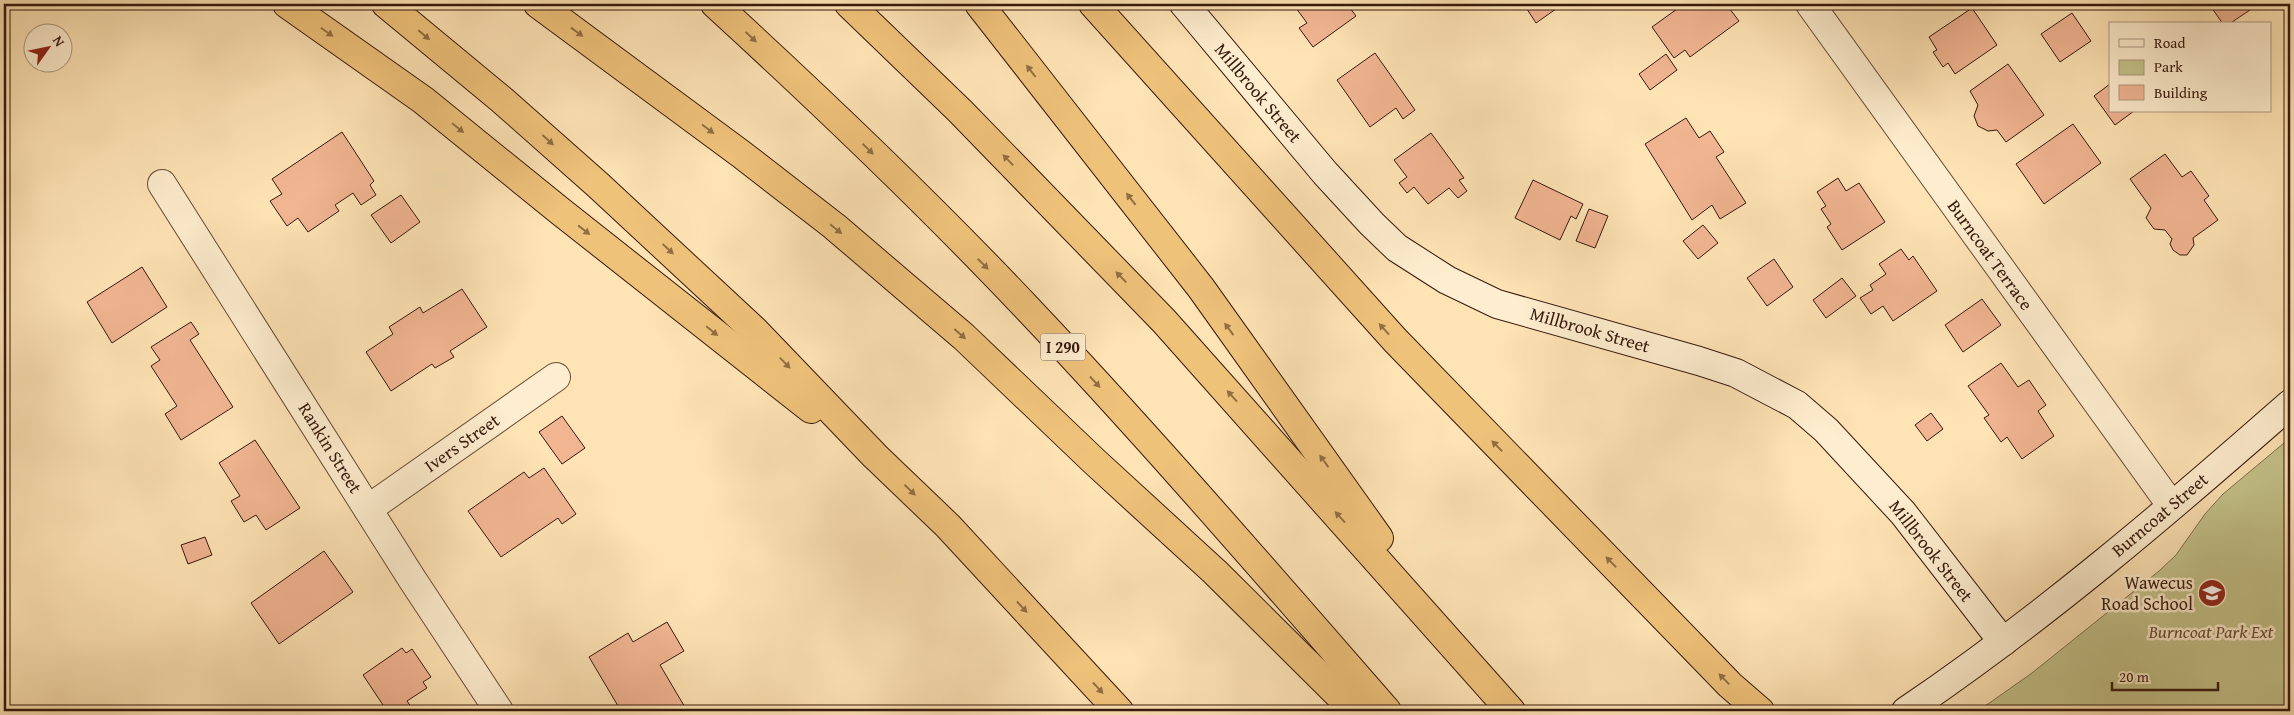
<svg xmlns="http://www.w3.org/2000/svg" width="2294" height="715" viewBox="0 0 2294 715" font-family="'Gentium Book Plus',serif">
<rect width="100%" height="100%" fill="#fee3b4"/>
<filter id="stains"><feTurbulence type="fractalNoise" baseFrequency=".004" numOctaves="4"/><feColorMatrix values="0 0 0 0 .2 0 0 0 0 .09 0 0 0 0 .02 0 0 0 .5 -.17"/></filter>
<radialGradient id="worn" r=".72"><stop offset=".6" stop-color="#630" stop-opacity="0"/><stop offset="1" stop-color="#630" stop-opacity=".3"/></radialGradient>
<!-- green -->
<polygon fill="#c4c38a" stroke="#7d6e4c" points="2290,438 2290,711 1978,711 2032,673 2159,571 2176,555 2205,514 2223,494"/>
<!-- building -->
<g fill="#f1b592" stroke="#36190d">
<polygon points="1293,4 1347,4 1356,16 1313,47 1299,28 1307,23"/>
<polygon points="1529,4 1563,4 1536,23 1525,6"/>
<polygon points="1684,4 1726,4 1739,21 1690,57 1685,50 1674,58 1652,27"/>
<polygon points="2209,4 2259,4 2229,24 2223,24"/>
<polygon points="1972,8 1997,45 1955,74 1948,63 1943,67 1933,52 1937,50 1929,37"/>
<polygon points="2072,13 2091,41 2060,62 2041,34"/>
<polygon points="1375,53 1415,110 1403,119 1396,108 1370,127 1337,80"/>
<polygon points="1666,54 1677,70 1650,90 1639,74"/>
<polygon points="2008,64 2044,115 2006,142 1997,130 1988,131 1978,126 1974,116 1978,105 1970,91"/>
<polygon points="2110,84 2110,111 2134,111 2115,125 2094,96"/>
<polygon points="1686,118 1699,138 1710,131 1724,152 1716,157 1746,203 1720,219 1712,205 1692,220 1645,144"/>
<polygon points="2073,124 2101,163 2044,204 2016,164"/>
<polygon points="342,132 374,181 370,185 376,195 361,205 353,193 335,205 339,211 308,232 298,218 287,226 270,201 282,194 272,179"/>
<polygon points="1431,133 1464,178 1459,180 1467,191 1458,198 1449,188 1428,204 1414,187 1407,193 1399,183 1407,177 1394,160"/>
<polygon points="2165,154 2182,177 2191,171 2209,196 2204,200 2218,220 2193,238 2194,245 2187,255 2180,255 2173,250 2170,244 2172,239 2165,230 2154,229 2146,218 2151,208 2130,179"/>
<polygon points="1838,178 1846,191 1859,183 1885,222 1842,250 1827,227 1831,224 1821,209 1826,206 1817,192"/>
<polygon points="1533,180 1583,204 1576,219 1571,216 1560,240 1515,218"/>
<polygon points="401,195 420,222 391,243 371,215"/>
<polygon points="1589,209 1608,216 1595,248 1576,241"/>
<polygon points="1703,225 1718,243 1698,259 1683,241"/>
<polygon points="1901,249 1909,260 1913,256 1937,291 1893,321 1883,306 1871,314 1860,298 1873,290 1870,285 1886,274 1879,264"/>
<polygon points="1774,259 1793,287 1767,306 1747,278"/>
<polygon points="142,267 167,307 112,343 87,302"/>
<polygon points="1842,278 1856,296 1826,318 1813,300"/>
<polygon points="462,289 487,327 450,351 454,357 435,368 432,364 391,391 366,352 393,334 389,327 420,307 423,313"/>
<polygon points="1982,299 2001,325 1963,352 1945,325"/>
<polygon points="191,322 199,334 190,340 233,407 181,440 165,414 177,406 151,366 160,360 151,347"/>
<polygon points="2001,363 2018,387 2029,380 2046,405 2038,411 2054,436 2022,459 2007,437 2001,442 1984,418 1989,415 1968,386"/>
<polygon points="1931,413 1943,429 1927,441 1915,425"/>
<polygon points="562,416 585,448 562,464 539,432"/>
<polygon points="255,440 300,508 266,530 256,515 244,522 231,501 240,496 219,463"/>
<polygon points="544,468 576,514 562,524 558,518 501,557 468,511 524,472 529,478"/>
<polygon points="205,537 212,555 188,564 181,545"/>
<polygon points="324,551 353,592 279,644 251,603"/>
<polygon points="667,622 684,651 660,665 686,709 683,711 621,711 589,657 628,633 633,642"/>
<polygon points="402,648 406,653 412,649 431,677 423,682 427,688 407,701 412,708 408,711 398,711 397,709 387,711 363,675"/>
</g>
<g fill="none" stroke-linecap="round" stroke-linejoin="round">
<defs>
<g id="street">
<polyline points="1810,4 2171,505"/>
<polyline points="162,184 412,579 499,711"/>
<polyline points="368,509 556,377"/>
</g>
<g id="secondary">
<polyline points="1184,4 1325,173 1372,224 1397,248 1447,280 1497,304 1699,361 1736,373 1797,405 1826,430 1903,513 2003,642"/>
<path d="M1906 711C2042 619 2167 512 2290 404"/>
</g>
<g id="highway">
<polyline points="287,4 423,100 560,211 811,409"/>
<polyline points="386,4 502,100 598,185 754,330 875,456 948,526 1119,711"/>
<polyline points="538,4 741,154 834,226 964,337 1095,462 1215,572 1355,711"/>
<path d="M715 4C822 102 928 203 1028 309 1151 439 1269 576 1387 711"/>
<polyline points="849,4 960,111 1164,321 1511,711"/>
<polyline points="979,4 1201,288 1379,538"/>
<polyline points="1093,4 1395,340 1730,685 1760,711"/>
</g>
</defs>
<!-- street casing -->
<use href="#street" stroke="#684c37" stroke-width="30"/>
<!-- secondary casing -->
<use href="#secondary" stroke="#36190d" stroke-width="30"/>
<!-- highway casing -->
<use href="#highway" stroke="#36190d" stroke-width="30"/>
<!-- street -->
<use href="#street" stroke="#feedce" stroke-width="28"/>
<!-- secondary -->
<use href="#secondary" stroke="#feedce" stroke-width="28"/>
<!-- highway -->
<use href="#highway" stroke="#efc27a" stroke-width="28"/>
</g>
<!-- one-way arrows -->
<defs><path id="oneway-solid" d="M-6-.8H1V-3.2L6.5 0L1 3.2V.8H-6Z" transform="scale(1.25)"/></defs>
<g fill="#926e44">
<use href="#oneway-solid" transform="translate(327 32) rotate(35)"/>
<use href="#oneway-solid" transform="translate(577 32) rotate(36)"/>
<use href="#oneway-solid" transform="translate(424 35) rotate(40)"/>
<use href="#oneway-solid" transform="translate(751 37) rotate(43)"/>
<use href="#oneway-solid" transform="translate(1031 71) rotate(-128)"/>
<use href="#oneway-solid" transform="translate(458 128) rotate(39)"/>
<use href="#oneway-solid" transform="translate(708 129) rotate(37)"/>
<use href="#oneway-solid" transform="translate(548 140) rotate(42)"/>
<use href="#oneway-solid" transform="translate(868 149) rotate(44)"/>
<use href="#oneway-solid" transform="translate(1008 160) rotate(-134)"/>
<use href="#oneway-solid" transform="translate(1131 199) rotate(-128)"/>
<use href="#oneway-solid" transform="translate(836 229) rotate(39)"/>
<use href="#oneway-solid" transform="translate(584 230) rotate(38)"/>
<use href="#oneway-solid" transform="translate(668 249) rotate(43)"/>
<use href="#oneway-solid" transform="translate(983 264) rotate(45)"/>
<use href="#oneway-solid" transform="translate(1121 277) rotate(-134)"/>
<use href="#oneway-solid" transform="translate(1229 329) rotate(-126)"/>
<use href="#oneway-solid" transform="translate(1384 329) rotate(-132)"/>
<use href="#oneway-solid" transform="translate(712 331) rotate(39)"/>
<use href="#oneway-solid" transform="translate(960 334) rotate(41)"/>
<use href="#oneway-solid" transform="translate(785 363) rotate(46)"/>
<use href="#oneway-solid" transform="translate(1095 382) rotate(47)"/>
<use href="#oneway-solid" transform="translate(1232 396) rotate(-132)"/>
<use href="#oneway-solid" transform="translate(1497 446) rotate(-134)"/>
<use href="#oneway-solid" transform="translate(1324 461) rotate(-126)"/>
<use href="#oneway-solid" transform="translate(910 490) rotate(44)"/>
<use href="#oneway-solid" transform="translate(1340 517) rotate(-132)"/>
<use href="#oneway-solid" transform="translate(1611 562) rotate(-134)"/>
<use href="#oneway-solid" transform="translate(1022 607) rotate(47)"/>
<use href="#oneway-solid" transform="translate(1724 679) rotate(-134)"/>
<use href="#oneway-solid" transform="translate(1098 688) rotate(47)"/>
</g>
<!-- icons -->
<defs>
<symbol id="school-disc" viewBox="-11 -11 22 22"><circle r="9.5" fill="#8f2418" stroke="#feedce"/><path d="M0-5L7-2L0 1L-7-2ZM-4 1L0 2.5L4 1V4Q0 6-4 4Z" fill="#fff"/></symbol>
</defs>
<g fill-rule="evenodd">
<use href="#school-disc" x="2196" y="577" width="32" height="32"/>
</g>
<g text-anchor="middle" stroke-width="5" stroke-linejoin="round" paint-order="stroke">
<!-- shield labels -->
<rect fill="#feedce" stroke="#725947" stroke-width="1" x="1040.5" y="333.5" width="45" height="27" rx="4"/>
<g font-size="16" font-weight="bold" fill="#36190d">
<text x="1063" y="353">I 290</text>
</g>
<!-- street labels -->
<g font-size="18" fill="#36190d" stroke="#feedce">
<text transform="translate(1258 93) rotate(50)" y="6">Millbrook Street</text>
<text transform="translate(1990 255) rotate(54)" y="6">Burncoat Terrace</text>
<text transform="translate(1590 330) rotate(16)" y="6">Millbrook Street</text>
<text transform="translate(462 443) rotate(-35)" y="6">Ivers Street</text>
<text transform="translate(330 448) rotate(58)" y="6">Rankin Street</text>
<text transform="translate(2160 515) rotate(-40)" y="6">Burncoat Street</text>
<text transform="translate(1931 551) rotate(52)" y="6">Millbrook Street</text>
</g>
<!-- poi labels -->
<g font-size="18" fill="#36190d" stroke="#feedce" text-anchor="end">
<text x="2193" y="589">Wawecus<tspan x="2193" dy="21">Road School</tspan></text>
</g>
<!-- park labels -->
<g font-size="18" font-style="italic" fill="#614c32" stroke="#feedce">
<text x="2211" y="638">Burncoat Park Ext</text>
</g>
</g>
<!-- margin -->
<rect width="2294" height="715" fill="none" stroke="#fee3b4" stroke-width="20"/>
<rect x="5" y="5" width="2284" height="705" fill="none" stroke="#36190d" stroke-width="2.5"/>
<rect x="10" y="10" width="2274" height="695" fill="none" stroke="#36190d"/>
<!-- legend -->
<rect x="2109" y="22" width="162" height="90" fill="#feedce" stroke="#ae9881"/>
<rect x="2119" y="39" width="25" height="8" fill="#feedce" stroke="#ae9881"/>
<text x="2154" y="48" font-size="15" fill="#36190d">Road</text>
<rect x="2119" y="60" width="25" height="15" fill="#c4c38a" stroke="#ae9881"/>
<text x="2154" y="72" font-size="15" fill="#36190d">Park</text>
<rect x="2119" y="85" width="25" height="15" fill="#f1b592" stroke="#ae9881"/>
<text x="2154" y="98" font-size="15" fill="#36190d">Building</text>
<!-- north arrow -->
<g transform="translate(48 48) rotate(57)"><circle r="24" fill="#feedce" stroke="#ae9881"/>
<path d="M0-4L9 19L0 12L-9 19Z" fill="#8f2418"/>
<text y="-8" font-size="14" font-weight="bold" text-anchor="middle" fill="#36190d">N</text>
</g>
<!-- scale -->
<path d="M2112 682v8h106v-8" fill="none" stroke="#36190d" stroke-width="2.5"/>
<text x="2119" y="682" font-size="15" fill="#36190d" stroke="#feedce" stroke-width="4" paint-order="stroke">20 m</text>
<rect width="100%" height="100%" filter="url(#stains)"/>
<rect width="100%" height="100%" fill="url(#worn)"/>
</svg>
